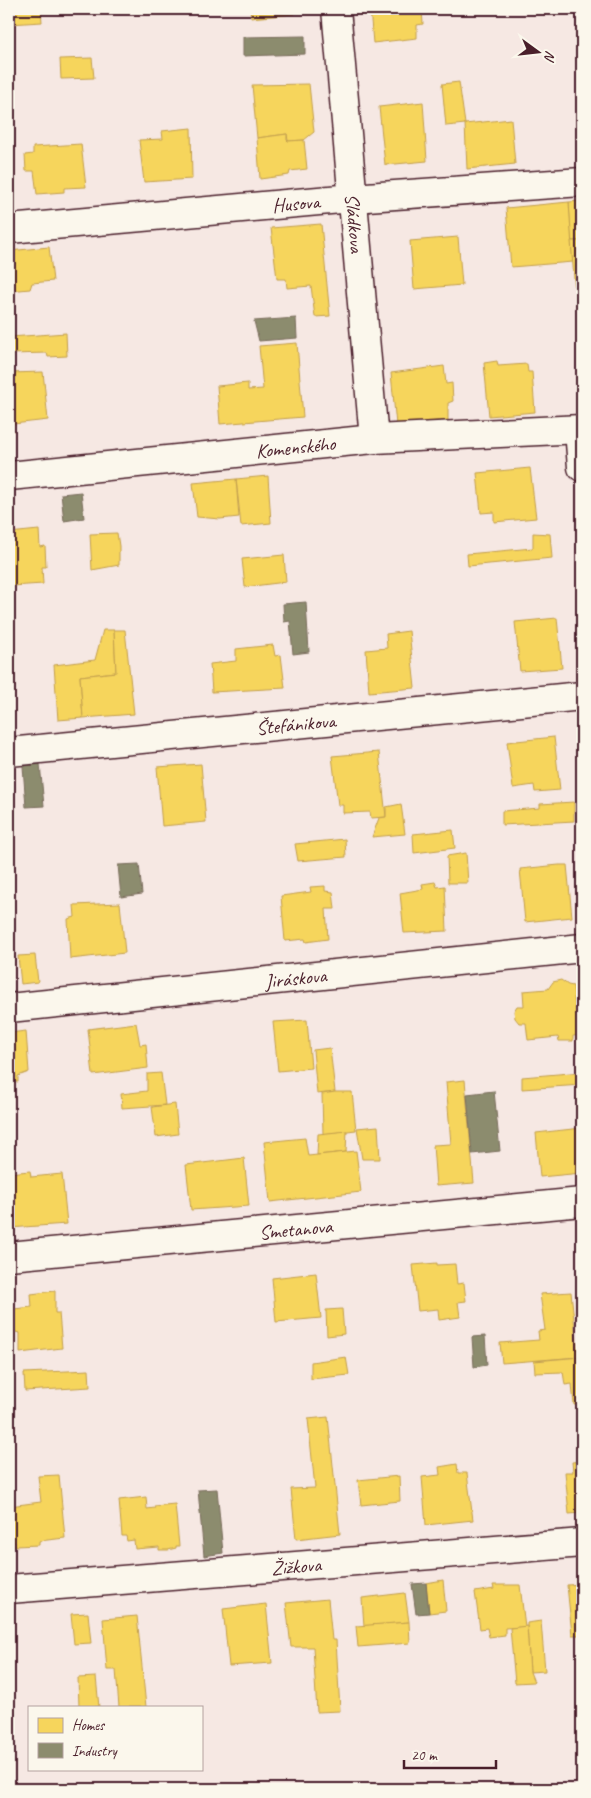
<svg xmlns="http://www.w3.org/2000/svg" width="591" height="1798" viewBox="0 0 591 1798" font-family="Caveat,sans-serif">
<rect width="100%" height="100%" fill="#f6e8e3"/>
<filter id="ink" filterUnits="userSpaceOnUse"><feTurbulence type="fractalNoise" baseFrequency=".02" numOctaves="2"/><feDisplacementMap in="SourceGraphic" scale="10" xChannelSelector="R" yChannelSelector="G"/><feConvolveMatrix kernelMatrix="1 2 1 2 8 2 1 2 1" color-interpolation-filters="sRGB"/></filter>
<g filter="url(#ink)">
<!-- homes -->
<g fill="#f6d55c" stroke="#c29e4d">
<polygon points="9,9 41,9 42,22 9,24"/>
<polygon points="250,9 294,9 294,14 251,18"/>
<polygon points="370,9 422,9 423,24 417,25 417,38 373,43"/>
<polygon points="92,58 94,78 61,79 60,59"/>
<polygon points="459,82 465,124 446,126 442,84"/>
<polygon points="309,84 314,132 304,140 288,141 287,134 257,138 252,85"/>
<polygon points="423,102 427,161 385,165 379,107"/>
<polygon points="511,119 515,164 467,169 465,124"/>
<polygon points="191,128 192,179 144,182 139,140 163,139 162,131"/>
<polygon points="287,134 287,140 288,141 304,140 307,169 290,171 289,175 260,179 257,138"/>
<polygon points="81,144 86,187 64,188 64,192 37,194 34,171 26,171 25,155 33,154 33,147"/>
<polygon points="582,201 582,241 571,241 569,202"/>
<polygon points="569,202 573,262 511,267 506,208"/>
<polygon points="321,224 330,316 315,317 311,286 287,288 286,279 277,279 271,228"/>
<polygon points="458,237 462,285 414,289 410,241"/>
<polygon points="571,241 582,241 582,289 575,291"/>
<polygon points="49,247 53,281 32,283 30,289 9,291 9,251"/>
<polygon points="66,333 67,356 48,357 47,353 11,354 10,337"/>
<polygon points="297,343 303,417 220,424 217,386 248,383 248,390 263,389 259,346"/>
<polygon points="497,361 498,366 527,364 528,372 532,372 535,412 489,416 484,363"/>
<polygon points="444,366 446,384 452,383 453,401 448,403 448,420 396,425 391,373"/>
<polygon points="43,372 48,420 13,424 13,432 9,432 9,373"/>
<polygon points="530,468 536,518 494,522 494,512 481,513 477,473"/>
<polygon points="268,476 271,523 241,526 236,479"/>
<polygon points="236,479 239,517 220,519 197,517 193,483"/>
<polygon points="39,530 40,547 45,546 46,567 42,567 43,584 12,586 9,533"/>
<polygon points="117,533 119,546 119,565 92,570 90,534"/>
<polygon points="533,533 550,534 552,558 468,566 467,554 533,548"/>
<polygon points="284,555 286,582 245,587 242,559"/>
<polygon points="557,618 562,668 520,671 515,622"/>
<polygon points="103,630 114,630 116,672 80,676 83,718 58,720 54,665 95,660"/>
<polygon points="114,630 125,630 134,714 83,718 80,676 116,672"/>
<polygon points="409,631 415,688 369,692 366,650 387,648 386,634"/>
<polygon points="273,645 275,656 281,655 285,688 212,692 210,664 236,661 236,649"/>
<polygon points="554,737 560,790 535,792 534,785 513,788 507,742"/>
<polygon points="379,752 386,817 371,818 370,812 343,813 343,805 338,805 332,756"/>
<polygon points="201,764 206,822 162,826 157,767"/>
<polygon points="574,802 574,821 502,825 502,811 540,808 540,804"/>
<polygon points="401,804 405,834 372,837 379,818 386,817 386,807"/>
<polygon points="453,830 455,848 414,853 413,834"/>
<polygon points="345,839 346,857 298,861 295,844"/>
<polygon points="466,853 468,883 448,883 447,856"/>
<polygon points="559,865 567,865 572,917 525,922 520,869"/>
<polygon points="435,882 437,887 445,886 447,931 404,933 400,893 423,889 422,884"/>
<polygon points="325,886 325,891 333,892 335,909 326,909 328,939 306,942 305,939 285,941 281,896 311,892 310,887"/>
<polygon points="120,903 125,953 70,959 68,919 75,917 74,905"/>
<polygon points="35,955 38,982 21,984 18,956"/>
<polygon points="561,980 568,985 573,986 575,1006 579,1005 582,1035 573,1036 573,1041 559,1041 558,1037 528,1040 526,1023 519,1023 515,1018 514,1011 517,1006 524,1006 523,991 548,989 553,982"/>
<polygon points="307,1020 311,1068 278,1071 273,1022"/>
<polygon points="136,1023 140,1045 146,1044 148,1068 93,1075 88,1029"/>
<polygon points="26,1031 29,1072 18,1076 18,1082 9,1082 9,1033"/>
<polygon points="330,1048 335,1092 317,1094 313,1050"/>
<polygon points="582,1072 582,1085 522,1089 522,1077"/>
<polygon points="161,1073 165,1105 122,1108 121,1094 147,1091 147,1074"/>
<polygon points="465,1080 474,1183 436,1186 433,1145 451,1144 446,1082"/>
<polygon points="335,1092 352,1092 356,1130 323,1134 322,1094"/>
<polygon points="175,1104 178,1134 156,1137 152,1107"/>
<polygon points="378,1126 380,1159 362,1159 357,1128"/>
<polygon points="582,1128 582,1173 540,1177 536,1133"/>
<polygon points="347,1131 346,1152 317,1155 318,1134"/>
<polygon points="305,1138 308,1156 356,1151 361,1192 270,1202 264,1142"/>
<polygon points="244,1158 249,1206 191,1210 186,1165"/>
<polygon points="30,1171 31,1177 62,1174 67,1224 9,1228 9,1173"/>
<polygon points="437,1263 437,1265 455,1264 457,1284 464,1283 466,1301 458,1302 460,1317 439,1320 438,1309 418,1311 413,1265"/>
<polygon points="316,1273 321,1318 276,1322 272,1278"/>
<polygon points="55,1291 55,1313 59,1313 62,1348 20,1353 20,1333 11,1331 9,1327 9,1315 10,1313 14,1312 14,1309 32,1307 31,1294"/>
<polygon points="571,1292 578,1357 502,1363 500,1343 539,1340 538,1331 545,1330 540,1294"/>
<polygon points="342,1309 344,1334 327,1336 326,1310"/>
<polygon points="346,1357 349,1375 311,1379 311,1362"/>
<polygon points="581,1357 580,1360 582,1360 582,1404 574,1405 572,1384 565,1385 563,1372 535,1373 534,1361"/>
<polygon points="89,1370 90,1387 25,1391 24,1373"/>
<polygon points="328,1417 340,1534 296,1539 291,1489 315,1488 308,1419"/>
<polygon points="582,1461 582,1513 569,1514 565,1472 573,1472 572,1462"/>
<polygon points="457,1464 458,1473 467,1473 473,1520 426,1525 422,1477 440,1475 439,1467"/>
<polygon points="59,1475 65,1538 39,1541 39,1545 15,1546 15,1542 9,1542 9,1506 41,1502 38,1476"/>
<polygon points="399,1476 400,1501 361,1505 358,1480"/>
<polygon points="146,1497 147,1509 155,1508 154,1506 175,1504 179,1546 176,1546 176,1548 168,1550 159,1550 159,1547 135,1549 134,1540 127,1541 126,1536 122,1536 119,1500"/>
<polygon points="443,1580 446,1611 429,1613 426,1583"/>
<polygon points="582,1584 582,1635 572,1635 567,1585"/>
<polygon points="493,1585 520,1585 525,1627 505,1628 505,1635 489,1637 487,1628 480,1629 475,1592 494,1589"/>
<polygon points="405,1593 409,1622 364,1626 362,1598"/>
<polygon points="328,1599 332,1640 336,1640 340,1711 317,1712 313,1647 291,1647 286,1603"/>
<polygon points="266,1604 272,1663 229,1666 223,1609"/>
<polygon points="88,1613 91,1643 74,1644 71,1614"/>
<polygon points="137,1616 146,1707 119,1707 116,1670 107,1670 103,1619"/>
<polygon points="541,1621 545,1671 530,1672 527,1626 527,1623"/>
<polygon points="409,1622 410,1643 358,1647 356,1626"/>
<polygon points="527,1626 530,1672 534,1682 515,1683 510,1628"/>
<polygon points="96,1677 99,1707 79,1707 78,1678"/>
</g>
<!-- industry -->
<g fill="#8c8c6e" stroke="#786b5a">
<polygon points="305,36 305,54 243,56 243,37"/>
<polygon points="296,318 297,338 259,341 254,321"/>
<polygon points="81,492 84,518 64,521 61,494"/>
<polygon points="306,602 309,652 293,654 290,621 284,622 283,604"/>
<polygon points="40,764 44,806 26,807 23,766"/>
<polygon points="139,864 142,894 121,897 118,865"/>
<polygon points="494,1091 500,1151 472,1154 467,1094"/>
<polygon points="485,1336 487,1365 474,1367 472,1337"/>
<polygon points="217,1489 223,1553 204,1556 198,1490"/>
<polygon points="426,1583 429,1613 416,1614 412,1584"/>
</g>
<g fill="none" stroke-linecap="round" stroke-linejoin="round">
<defs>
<g id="minor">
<path id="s1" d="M336 9 374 439"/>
<path id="s2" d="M9 229 352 198 582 182"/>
<polyline points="579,430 582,467"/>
<path id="s3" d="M9 476 374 439 582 429"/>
<path id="s4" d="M9 752 582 696"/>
<path id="s5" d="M9 1008 582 948"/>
<path id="s6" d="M9 1256 582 1202"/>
<path id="s7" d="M9 1589 582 1543"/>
</g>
</defs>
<!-- minor casing -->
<use href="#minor" stroke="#4a1f2b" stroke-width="31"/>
<!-- minor -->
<use href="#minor" stroke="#fbf7ec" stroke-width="28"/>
</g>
</g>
<g text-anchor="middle" stroke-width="5" stroke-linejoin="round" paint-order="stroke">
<!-- street labels -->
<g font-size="20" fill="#4a1f2b" stroke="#fbf7ec">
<text dy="7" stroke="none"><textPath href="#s2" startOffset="288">Husova</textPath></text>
<text dy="7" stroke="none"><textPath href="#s1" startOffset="215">Sládkova</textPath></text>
<text dy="7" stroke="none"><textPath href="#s3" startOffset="288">Komenského</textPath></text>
<text dy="7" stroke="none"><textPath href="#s4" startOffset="288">Štefánikova</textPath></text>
<text dy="7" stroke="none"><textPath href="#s5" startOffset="288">Jiráskova</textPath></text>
<text dy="7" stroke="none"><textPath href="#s6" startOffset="288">Smetanova</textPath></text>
<text dy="7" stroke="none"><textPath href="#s7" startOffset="288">Žižkova</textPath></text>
</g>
</g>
<!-- margin -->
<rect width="591" height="1798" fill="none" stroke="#fbf7ec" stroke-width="30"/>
<rect x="15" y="15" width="561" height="1768" fill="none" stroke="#4a1f2b" stroke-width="2" filter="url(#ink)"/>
<!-- legend -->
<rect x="28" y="1706" width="175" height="65" fill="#fbf7ec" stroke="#b4a19f"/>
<rect x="38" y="1718" width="25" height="15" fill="#f6d55c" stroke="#b4a19f"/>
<text x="72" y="1730" font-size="15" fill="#4a1f2b">Homes</text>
<rect x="38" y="1743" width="25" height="15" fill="#8c8c6e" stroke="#b4a19f"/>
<text x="72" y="1756" font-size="15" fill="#4a1f2b">Industry</text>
<!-- north arrow -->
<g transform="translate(538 52) rotate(105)" stroke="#fbf7ec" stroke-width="4" paint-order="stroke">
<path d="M0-4L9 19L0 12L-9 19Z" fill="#4a1f2b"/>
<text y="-8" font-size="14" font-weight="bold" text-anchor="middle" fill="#4a1f2b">N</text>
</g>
<!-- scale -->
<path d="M404 1760v8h92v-8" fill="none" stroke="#4a1f2b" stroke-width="2.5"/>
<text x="411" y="1760" font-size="15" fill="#4a1f2b" stroke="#fbf7ec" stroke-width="4" paint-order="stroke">20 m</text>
</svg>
